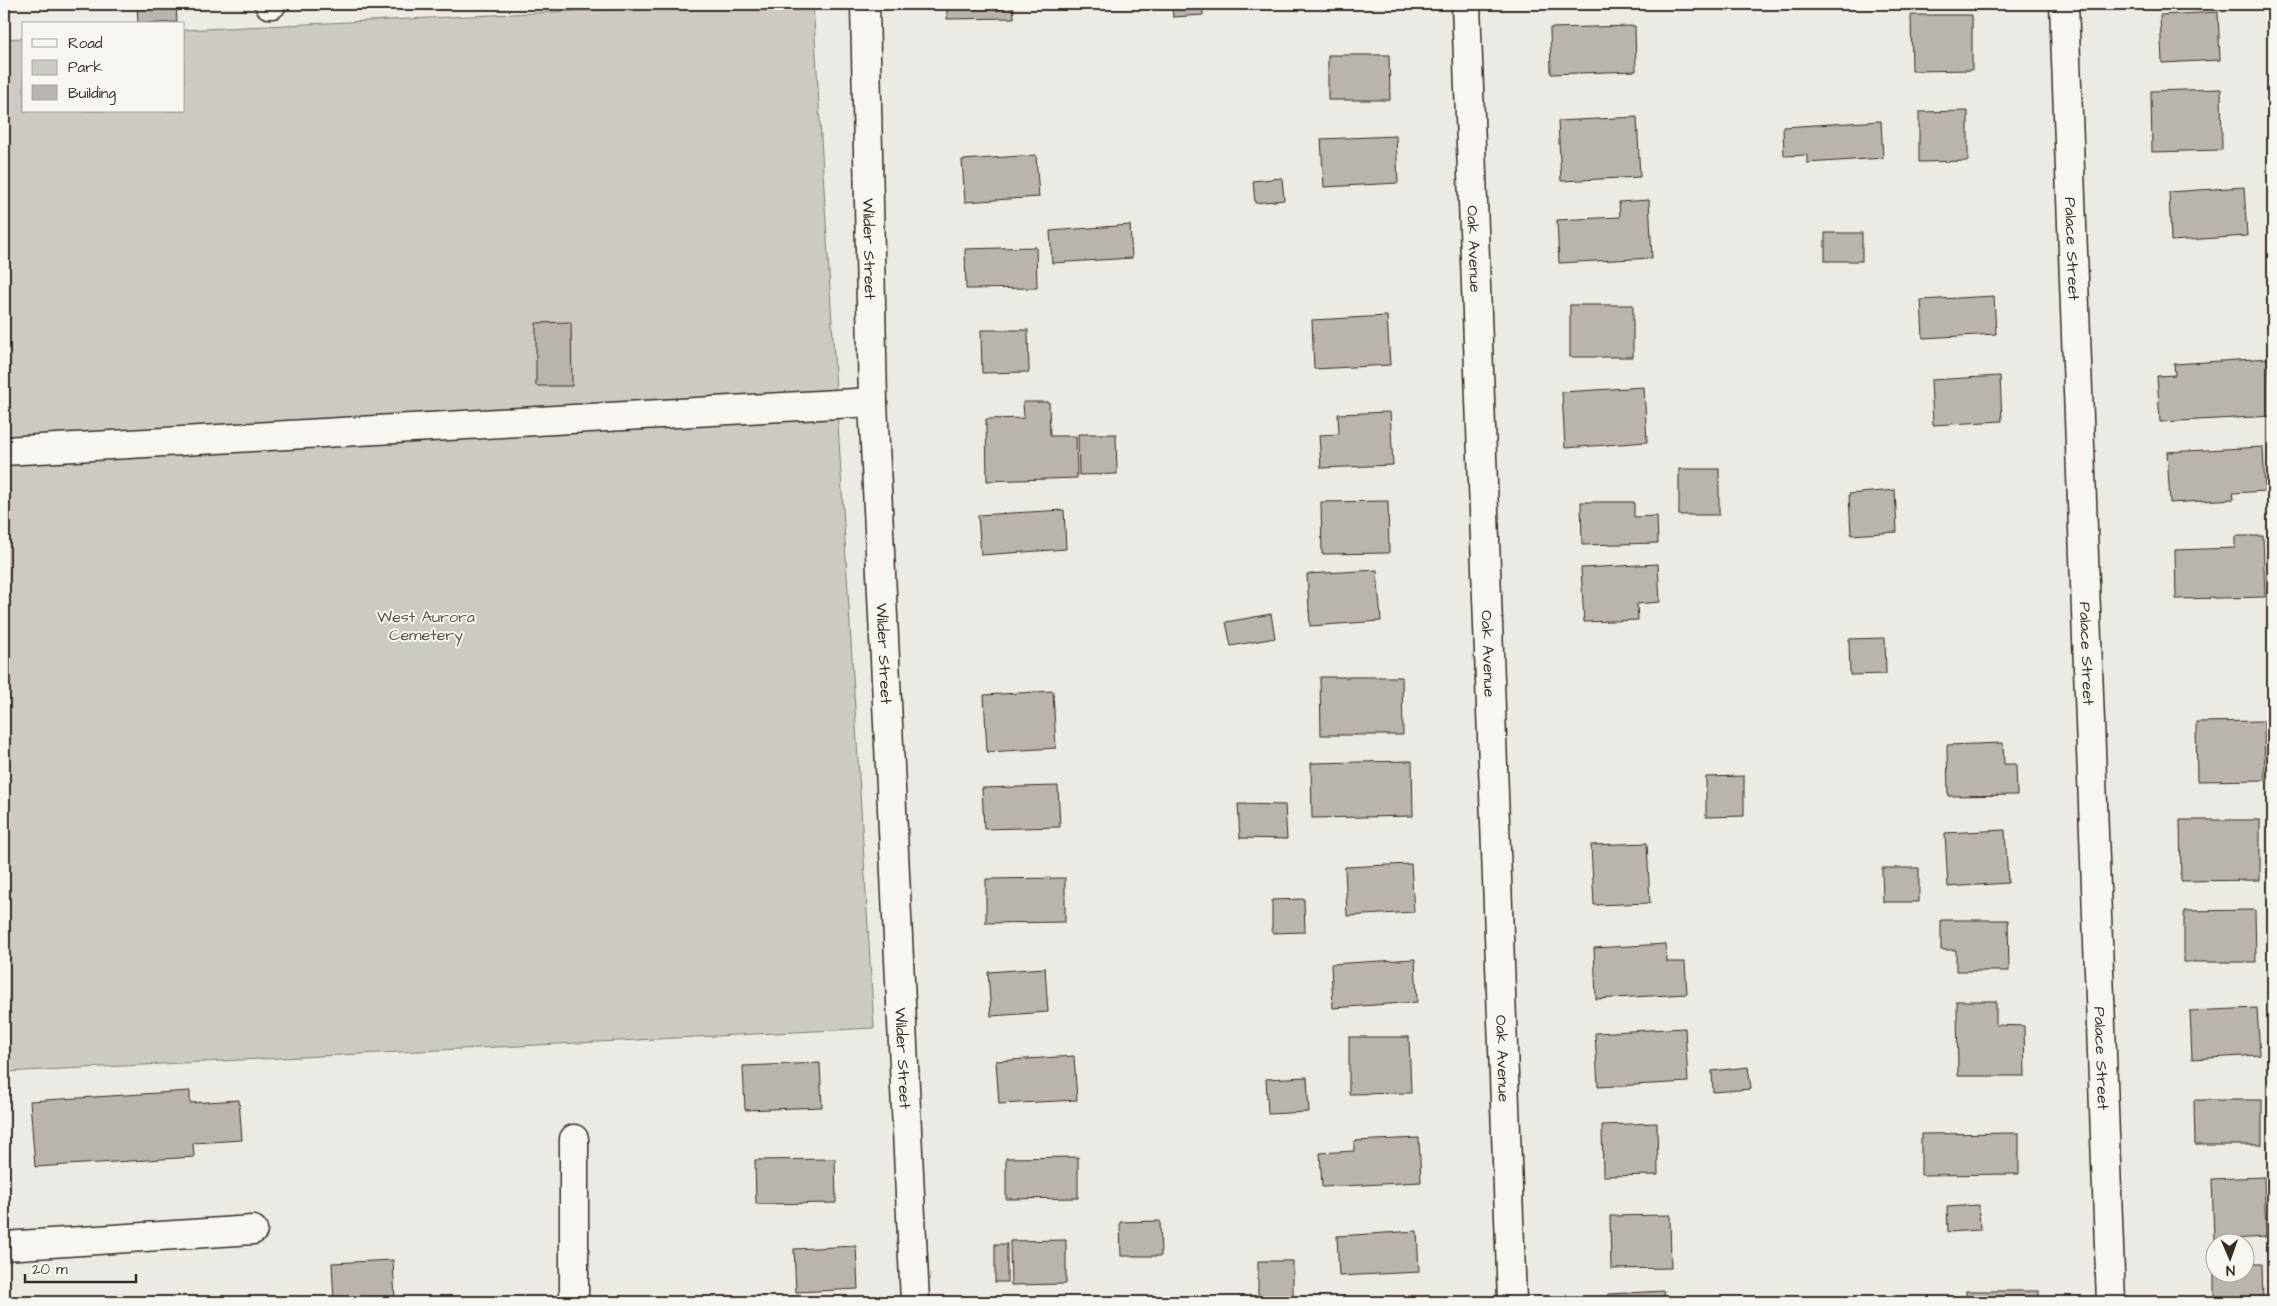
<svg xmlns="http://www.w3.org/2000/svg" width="2277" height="1306" viewBox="0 0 2277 1306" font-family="'Architects Daughter',sans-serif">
<rect width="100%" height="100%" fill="#ebeae5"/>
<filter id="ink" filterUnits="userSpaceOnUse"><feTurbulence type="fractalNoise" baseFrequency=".02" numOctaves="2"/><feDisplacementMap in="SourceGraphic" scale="10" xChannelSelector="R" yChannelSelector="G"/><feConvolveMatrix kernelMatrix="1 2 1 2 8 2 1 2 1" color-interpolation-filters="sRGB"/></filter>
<g filter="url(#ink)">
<!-- green -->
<polygon fill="#cdcac4" stroke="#847a71" points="718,4 813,4 874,1028 4,1072 4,39 24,38 24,111 184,111 184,30"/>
<!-- building -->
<g fill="#bab4ae" stroke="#3b2a1e">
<polygon points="137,4 176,4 177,22 138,24"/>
<polygon points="947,4 1013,4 1014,18 947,19"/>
<polygon points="1172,4 1203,4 1203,15 1173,17"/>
<polygon points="2218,12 2220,60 2162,63 2160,15"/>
<polygon points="1911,15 1972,15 1972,70 1912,71"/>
<polygon points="1635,26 1636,71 1551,74 1550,28"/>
<polygon points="1328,55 1389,55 1390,100 1328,100"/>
<polygon points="2221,89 2222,150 2152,152 2151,91"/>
<polygon points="1968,111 1968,161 1919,162 1919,112"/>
<polygon points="1637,117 1640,177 1561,181 1558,121"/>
<polygon points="1881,121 1883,158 1807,163 1807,155 1784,156 1783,127"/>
<polygon points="1396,136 1398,183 1324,187 1321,139"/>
<polygon points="1036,155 1039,197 965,202 962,160"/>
<polygon points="1282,178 1284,200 1255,203 1253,181"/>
<polygon points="2244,187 2247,236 2171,241 2169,192"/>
<polygon points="1649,200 1652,258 1559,263 1557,220 1620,217 1619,202"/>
<polygon points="1130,225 1132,258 1052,263 1050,231"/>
<rect x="1825" y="233" width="37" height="28"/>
<polygon points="1036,247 1037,288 966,289 965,249"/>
<polygon points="1994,296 1996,334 1923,338 1921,300"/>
<rect x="1570" y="305" width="63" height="52"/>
<polygon points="1387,316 1390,365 1314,369 1312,320"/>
<polygon points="571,322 572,386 536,386 536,323"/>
<polygon points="981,330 1028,330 1029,372 982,373"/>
<polygon points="2269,358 2270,381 2273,381 2273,416 2160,422 2157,376 2175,375 2174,364"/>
<polygon points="2000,376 2002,421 1933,425 1931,380"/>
<polygon points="1644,387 1647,442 1565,448 1562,392"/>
<polygon points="1023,402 1049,402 1050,436 1076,436 1077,478 987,481 986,419 1024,418"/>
<polygon points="1390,412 1393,465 1321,468 1319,435 1339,434 1338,414"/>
<polygon points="1078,434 1116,434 1117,474 1079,475"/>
<polygon points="2263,447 2265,491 2233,493 2234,499 2170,503 2167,452"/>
<rect x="1679" y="469" width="40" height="46"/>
<polygon points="1895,490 1897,532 1851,535 1849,494"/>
<polygon points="1388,501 1389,553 1322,554 1321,502"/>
<polygon points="1581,502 1634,502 1634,517 1657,516 1658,543 1582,545"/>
<polygon points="1064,510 1066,549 981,555 978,515"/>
<polygon points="2235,536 2263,536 2265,597 2176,599 2175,550 2235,548"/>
<polygon points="1658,564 1660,602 1637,604 1638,620 1584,622 1581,568"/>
<polygon points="1377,570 1381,621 1310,626 1307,574"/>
<polygon points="1271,614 1275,638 1231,646 1226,622"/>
<polygon points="1885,638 1886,674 1850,675 1849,639"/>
<polygon points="1320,677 1402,677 1403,735 1321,735"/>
<polygon points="1053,691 1056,748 987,752 984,695"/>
<polygon points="2264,721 2265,780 2197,781 2196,722"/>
<polygon points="2003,743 2004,764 2016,764 2017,795 1948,796 1947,745"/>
<polygon points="1412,761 1413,816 1312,818 1311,763"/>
<polygon points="1744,776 1744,816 1706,817 1706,777"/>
<polygon points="1058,786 1060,827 984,829 982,788"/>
<polygon points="1238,804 1285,805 1287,839 1240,838"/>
<polygon points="2180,820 2260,820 2260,880 2181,881"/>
<polygon points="2005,830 2008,883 1948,887 1945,833"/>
<polygon points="1647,843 1650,903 1594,905 1591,845"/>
<polygon points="1411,864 1414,912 1347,916 1345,867"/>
<polygon points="1882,868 1919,868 1919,902 1883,902"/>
<polygon points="1065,878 1065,922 986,923 986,879"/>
<polygon points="1304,899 1305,932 1272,933 1272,900"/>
<polygon points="2255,910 2256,962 2184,962 2184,911"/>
<polygon points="1941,920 2008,920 2009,971 1956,971 1956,950 1941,950"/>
<polygon points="1666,944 1667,962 1685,962 1687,994 1596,999 1594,948"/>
<polygon points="1415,959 1417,1002 1333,1008 1331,964"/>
<polygon points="1045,968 1048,1012 991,1016 988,972"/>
<polygon points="1957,1001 1996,1001 1996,1025 2024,1026 2025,1076 1958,1076"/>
<polygon points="2257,1008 2260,1055 2192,1059 2190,1011"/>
<polygon points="1685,1028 1688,1082 1598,1087 1595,1033"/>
<polygon points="1349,1037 1409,1037 1411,1093 1349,1094"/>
<polygon points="1074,1056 1077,1100 999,1104 996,1061"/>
<polygon points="820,1063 822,1107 745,1110 743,1066"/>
<polygon points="1748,1067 1751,1089 1713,1092 1712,1071"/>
<polygon points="1307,1077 1309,1112 1268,1114 1266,1079"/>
<polygon points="190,1091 190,1103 239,1100 242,1140 193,1143 194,1157 35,1167 30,1101"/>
<polygon points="2194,1100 2262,1100 2262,1145 2195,1145"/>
<polygon points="1657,1123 1658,1175 1603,1176 1602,1125"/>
<polygon points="2019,1133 2019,1174 1921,1175 1921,1134"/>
<polygon points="1419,1138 1421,1182 1322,1187 1320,1153 1354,1151 1354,1141"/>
<polygon points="1078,1157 1078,1198 1006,1199 1006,1158"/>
<polygon points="835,1159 836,1203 756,1204 755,1160"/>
<polygon points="2264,1177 2266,1237 2214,1240 2212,1179"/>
<polygon points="1979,1205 1980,1230 1948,1232 1947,1207"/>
<polygon points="1670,1215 1671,1268 1611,1269 1610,1216"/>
<polygon points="1160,1221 1161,1256 1121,1256 1120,1222"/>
<polygon points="1417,1231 1419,1272 1339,1276 1337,1236"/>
<polygon points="1066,1240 1066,1284 1011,1285 1010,1241"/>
<rect x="995" y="1244" width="12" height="38"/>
<polygon points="856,1246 858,1289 796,1292 794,1249"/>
<polygon points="393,1260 395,1302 334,1302 332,1263"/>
<polygon points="1258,1261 1293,1261 1293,1297 1258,1298"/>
<polygon points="2214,1264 2214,1274 2244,1274 2244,1264 2262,1264 2263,1302 2214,1302"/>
<polygon points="1664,1291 1665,1302 1608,1302 1608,1294"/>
<rect x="1966" y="1291" width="73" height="11"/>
</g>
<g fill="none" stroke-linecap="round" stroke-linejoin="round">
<defs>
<g id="minor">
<polyline points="269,4 272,4"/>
<path id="s1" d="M865 4 873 402 915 1302"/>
<path id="s2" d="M1466 4 1512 1302"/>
<path id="s3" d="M2064 4 2111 1302"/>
<polyline points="4,451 873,402"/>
<polyline points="4,1246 253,1230"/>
<polyline points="574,1302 574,1139"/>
</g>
</defs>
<!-- minor casing -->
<use href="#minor" stroke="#3b2a1e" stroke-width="31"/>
<!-- minor -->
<use href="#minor" stroke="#f6f6f2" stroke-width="28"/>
</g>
</g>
<g text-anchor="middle" stroke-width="4" stroke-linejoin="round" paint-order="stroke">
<!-- street labels -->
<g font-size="16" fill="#3b2a1e" stroke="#f6f6f2">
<text dy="6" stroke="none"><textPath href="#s1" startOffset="245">Wilder Street</textPath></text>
<text dy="6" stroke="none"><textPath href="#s2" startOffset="245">Oak Avenue</textPath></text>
<text dy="6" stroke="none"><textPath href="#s3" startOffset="245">Palace Street</textPath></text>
<text dy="6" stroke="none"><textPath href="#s1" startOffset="650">Wilder Street</textPath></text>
<text dy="6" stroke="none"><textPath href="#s2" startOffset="650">Oak Avenue</textPath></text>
<text dy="6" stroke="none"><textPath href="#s3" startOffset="650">Palace Street</textPath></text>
<text dy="6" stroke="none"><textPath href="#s1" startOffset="1055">Wilder Street</textPath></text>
<text dy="6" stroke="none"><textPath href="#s2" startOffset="1055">Oak Avenue</textPath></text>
<text dy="6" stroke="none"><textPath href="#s3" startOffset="1055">Palace Street</textPath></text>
</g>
<!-- park labels -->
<g font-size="16" fill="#605248" stroke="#f6f6f2">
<text x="426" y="622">West Aurora<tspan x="426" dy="18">Cemetery</tspan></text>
</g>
</g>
<!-- margin -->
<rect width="2277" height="1306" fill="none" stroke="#f6f6f2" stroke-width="20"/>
<rect x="10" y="10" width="2257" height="1286" fill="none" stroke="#3b2a1e" stroke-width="2" filter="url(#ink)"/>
<!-- legend -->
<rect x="22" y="22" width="162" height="90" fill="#f6f6f2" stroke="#aba49d"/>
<rect x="32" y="39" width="25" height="8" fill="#f6f6f2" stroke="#aba49d"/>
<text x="68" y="48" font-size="15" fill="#3b2a1e">Road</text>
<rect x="32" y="60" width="25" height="15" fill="#cdcac4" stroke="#aba49d"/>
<text x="68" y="72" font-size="15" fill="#3b2a1e">Park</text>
<rect x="32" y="85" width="25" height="15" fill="#bab4ae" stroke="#aba49d"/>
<text x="68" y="98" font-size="15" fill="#3b2a1e">Building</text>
<!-- north arrow -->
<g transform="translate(2230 1258) rotate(178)"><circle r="24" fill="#f6f6f2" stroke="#aba49d"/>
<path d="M0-4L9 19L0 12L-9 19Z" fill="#3b2a1e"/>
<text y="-8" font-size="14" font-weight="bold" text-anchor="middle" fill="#3b2a1e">N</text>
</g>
<!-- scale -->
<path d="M25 1274v8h111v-8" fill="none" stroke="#3b2a1e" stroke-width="2.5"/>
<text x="32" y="1274" font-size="15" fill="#3b2a1e" stroke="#f6f6f2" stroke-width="4" paint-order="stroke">20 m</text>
</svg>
